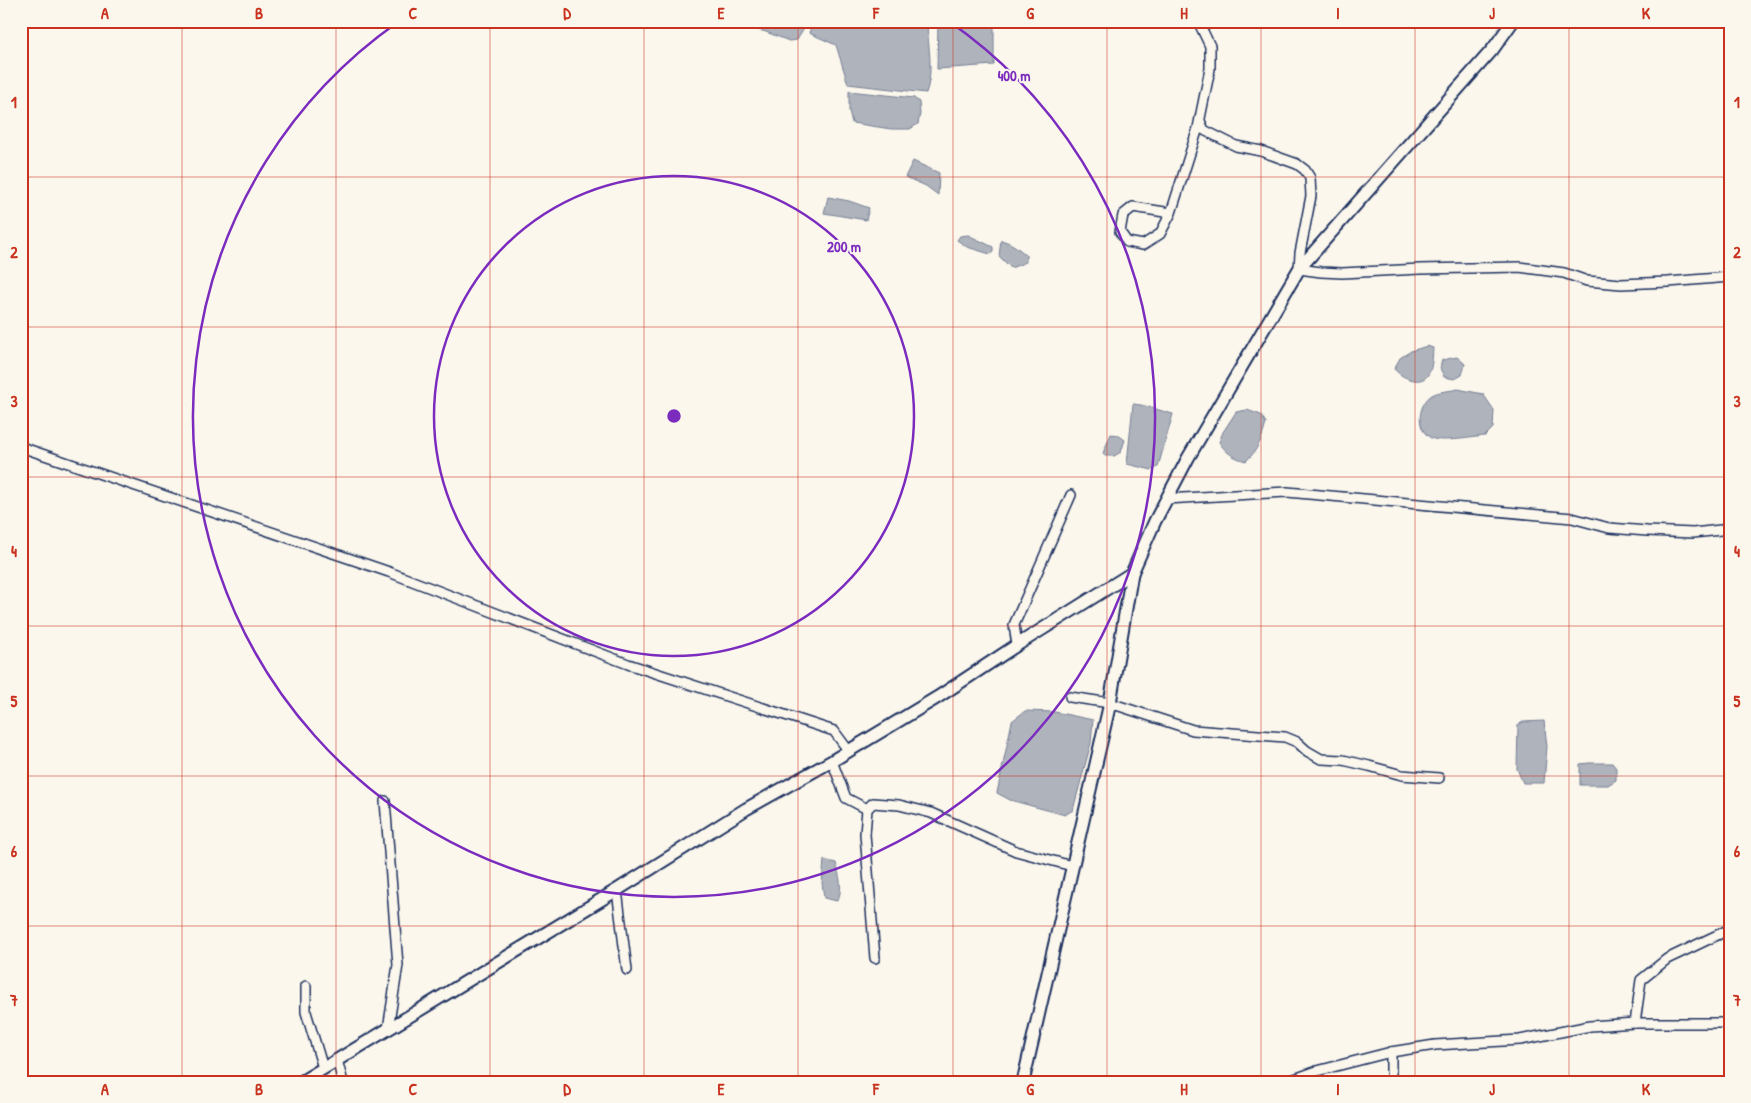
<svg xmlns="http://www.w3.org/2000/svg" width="1751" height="1103" viewBox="0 0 1751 1103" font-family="'Patrick Hand',sans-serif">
<rect width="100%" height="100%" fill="#fbf7ec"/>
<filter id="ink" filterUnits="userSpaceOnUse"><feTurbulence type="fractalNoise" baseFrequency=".02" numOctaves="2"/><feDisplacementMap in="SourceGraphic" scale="10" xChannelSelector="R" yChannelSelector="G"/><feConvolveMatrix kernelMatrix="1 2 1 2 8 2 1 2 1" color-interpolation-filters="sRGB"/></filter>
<g filter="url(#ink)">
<!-- water -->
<g fill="#afb3bb" stroke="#747e96">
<polygon points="727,21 806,21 805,27 797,40 789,41 766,32"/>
<path d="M813 21H926L927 23C928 45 934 72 926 93L848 84 836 45 809 33Z"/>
<polygon points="938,21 980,21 994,23 994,65 937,69"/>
<polygon points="849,91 914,98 919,102 920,114 918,124 910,129 891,129 852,123 849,111"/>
<polygon points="913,161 939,173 938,195 926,186 905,177"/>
<polygon points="828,197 849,201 869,208 866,220 824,213"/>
<polygon points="968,235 993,247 993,252 990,254 967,247 957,240 960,236"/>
<path d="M1001 240C1012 243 1018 248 1026 255V262L1011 268 999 256Z"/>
<path d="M1427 346 1433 348C1432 361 1433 383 1414 380 1405 378 1401 376 1394 369L1400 358 1411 351Z"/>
<polygon points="1457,357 1465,364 1462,375 1455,379 1444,377 1440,368 1442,360"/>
<path d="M1458 389 1483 394 1494 410 1493 428 1485 436C1474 437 1441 443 1431 438 1415 429 1418 404 1432 395 1438 391 1451 391 1458 389Z"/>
<path d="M1133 404C1147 405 1160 411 1173 414L1158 467 1152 470 1127 464Z"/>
<path d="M1247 410 1261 415 1266 423C1263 436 1257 452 1246 461 1234 458 1226 453 1219 442L1223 432 1236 412Z"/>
<polygon points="1111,434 1118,435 1125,440 1121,452 1114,456 1105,456 1103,453"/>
<polygon points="1025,711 1055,712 1093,720 1091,743 1073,810 1065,815 1010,800 997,793 1012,721"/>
<polygon points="1544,721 1547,746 1544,783 1523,783 1517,769 1518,725 1523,722"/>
<polygon points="1589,763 1612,763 1616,768 1616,780 1608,785 1580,785 1580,764"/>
<path d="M824 860 836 863C839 875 844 890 837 901L824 898 822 883Z"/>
</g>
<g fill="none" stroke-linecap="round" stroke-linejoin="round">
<defs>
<g id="street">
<polyline points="1200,121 1204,130 1236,146 1261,151 1297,164 1305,170 1310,178 1311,196 1300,253 1299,269 1321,272 1342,273 1420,269 1519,267 1564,273 1587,281 1621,284 1668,282 1730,277"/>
<polyline points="1171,213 1133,207 1123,215 1120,232 1127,242 1143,245 1160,234 1171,213 1198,128 1210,69 1210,46 1198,21"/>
<polyline points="21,447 389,572 628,664 834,731 848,750"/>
<polyline points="1166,499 1287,492 1572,518 1609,528 1647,531 1693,533 1730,529"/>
<polyline points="1017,645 1014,625 1071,495"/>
<polyline points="1070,697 1110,703 1193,730 1285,737 1297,742 1307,751 1321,759 1343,760 1369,766 1402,775 1439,778"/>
<polyline points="832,761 846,798 867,809"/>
<polyline points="385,801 398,965 388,1029"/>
<polyline points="617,890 627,970"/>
<polyline points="875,958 865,834 867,809 873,803 899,805 931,813 1016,851 1072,866"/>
<polyline points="306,986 306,1012 323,1068"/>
<polyline points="1635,1023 1730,1023"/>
<polyline points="337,1060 343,1082"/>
<polyline points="1286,1082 1317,1071 1391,1052 1435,1045 1520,1040 1590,1026 1635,1023 1641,980 1667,959 1730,929"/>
<polyline points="1391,1082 1391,1052"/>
</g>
<g id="secondary">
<polyline points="301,1082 617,890 746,809 832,761 938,697 1017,645 1132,573"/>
<polyline points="1023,1082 1110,703 1132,573 1155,521 1188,458 1299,269 1493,49 1513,21"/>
</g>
</defs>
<!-- street casing -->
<use href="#street" stroke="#1b2f5e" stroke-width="12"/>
<!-- secondary casing -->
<use href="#secondary" stroke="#1b2f5e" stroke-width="15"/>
<!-- street -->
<use href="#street" stroke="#fbf7ec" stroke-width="9"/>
<!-- secondary -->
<use href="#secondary" stroke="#fbf7ec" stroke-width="11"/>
</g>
</g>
<!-- grid -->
<path fill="none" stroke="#c8321e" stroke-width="1" stroke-opacity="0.55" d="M182 21V1082M336 21V1082M490 21V1082M644 21V1082M798 21V1082M953 21V1082M1107 21V1082M1261 21V1082M1415 21V1082M1569 21V1082M21 177H1730M21 327H1730M21 477H1730M21 626H1730M21 776H1730M21 926H1730"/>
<!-- distance rings -->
<g fill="none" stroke="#7b2cbf" stroke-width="2.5">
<circle cx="674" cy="416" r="240"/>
<path d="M950 22A481 481 0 1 1 398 22"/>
</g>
<circle cx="674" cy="416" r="8" fill="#7b2cbf" stroke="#fbf7ec" stroke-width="2.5"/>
<g font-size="15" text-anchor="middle" font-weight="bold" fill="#7b2cbf" stroke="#fbf7ec" stroke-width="4" stroke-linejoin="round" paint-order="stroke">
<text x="1014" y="81">400 m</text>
<text x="844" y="252">200 m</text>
</g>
<!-- margin -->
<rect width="1751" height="1103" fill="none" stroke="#fbf7ec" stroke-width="55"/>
<rect x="28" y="28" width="1696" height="1048" fill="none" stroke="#c8321e" stroke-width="2"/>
<g font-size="16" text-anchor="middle" font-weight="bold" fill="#c8321e">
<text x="105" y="19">A</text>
<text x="259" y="19">B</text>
<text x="413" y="19">C</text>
<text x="567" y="19">D</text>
<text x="721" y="19">E</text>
<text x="876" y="19">F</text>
<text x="1030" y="19">G</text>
<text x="1184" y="19">H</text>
<text x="1338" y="19">I</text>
<text x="1492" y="19">J</text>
<text x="1646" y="19">K</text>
<text x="14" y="108">1</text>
<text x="1737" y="108">1</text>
<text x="14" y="258">2</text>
<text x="1737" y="258">2</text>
<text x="14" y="407">3</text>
<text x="1737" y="407">3</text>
<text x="14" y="557">4</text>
<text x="1737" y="557">4</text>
<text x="14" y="707">5</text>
<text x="1737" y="707">5</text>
<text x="14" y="857">6</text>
<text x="1737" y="857">6</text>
<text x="14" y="1006">7</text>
<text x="1737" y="1006">7</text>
<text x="105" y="1095">A</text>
<text x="259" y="1095">B</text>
<text x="413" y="1095">C</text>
<text x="567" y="1095">D</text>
<text x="721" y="1095">E</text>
<text x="876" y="1095">F</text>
<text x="1030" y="1095">G</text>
<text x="1184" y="1095">H</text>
<text x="1338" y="1095">I</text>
<text x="1492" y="1095">J</text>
<text x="1646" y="1095">K</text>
</g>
</svg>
